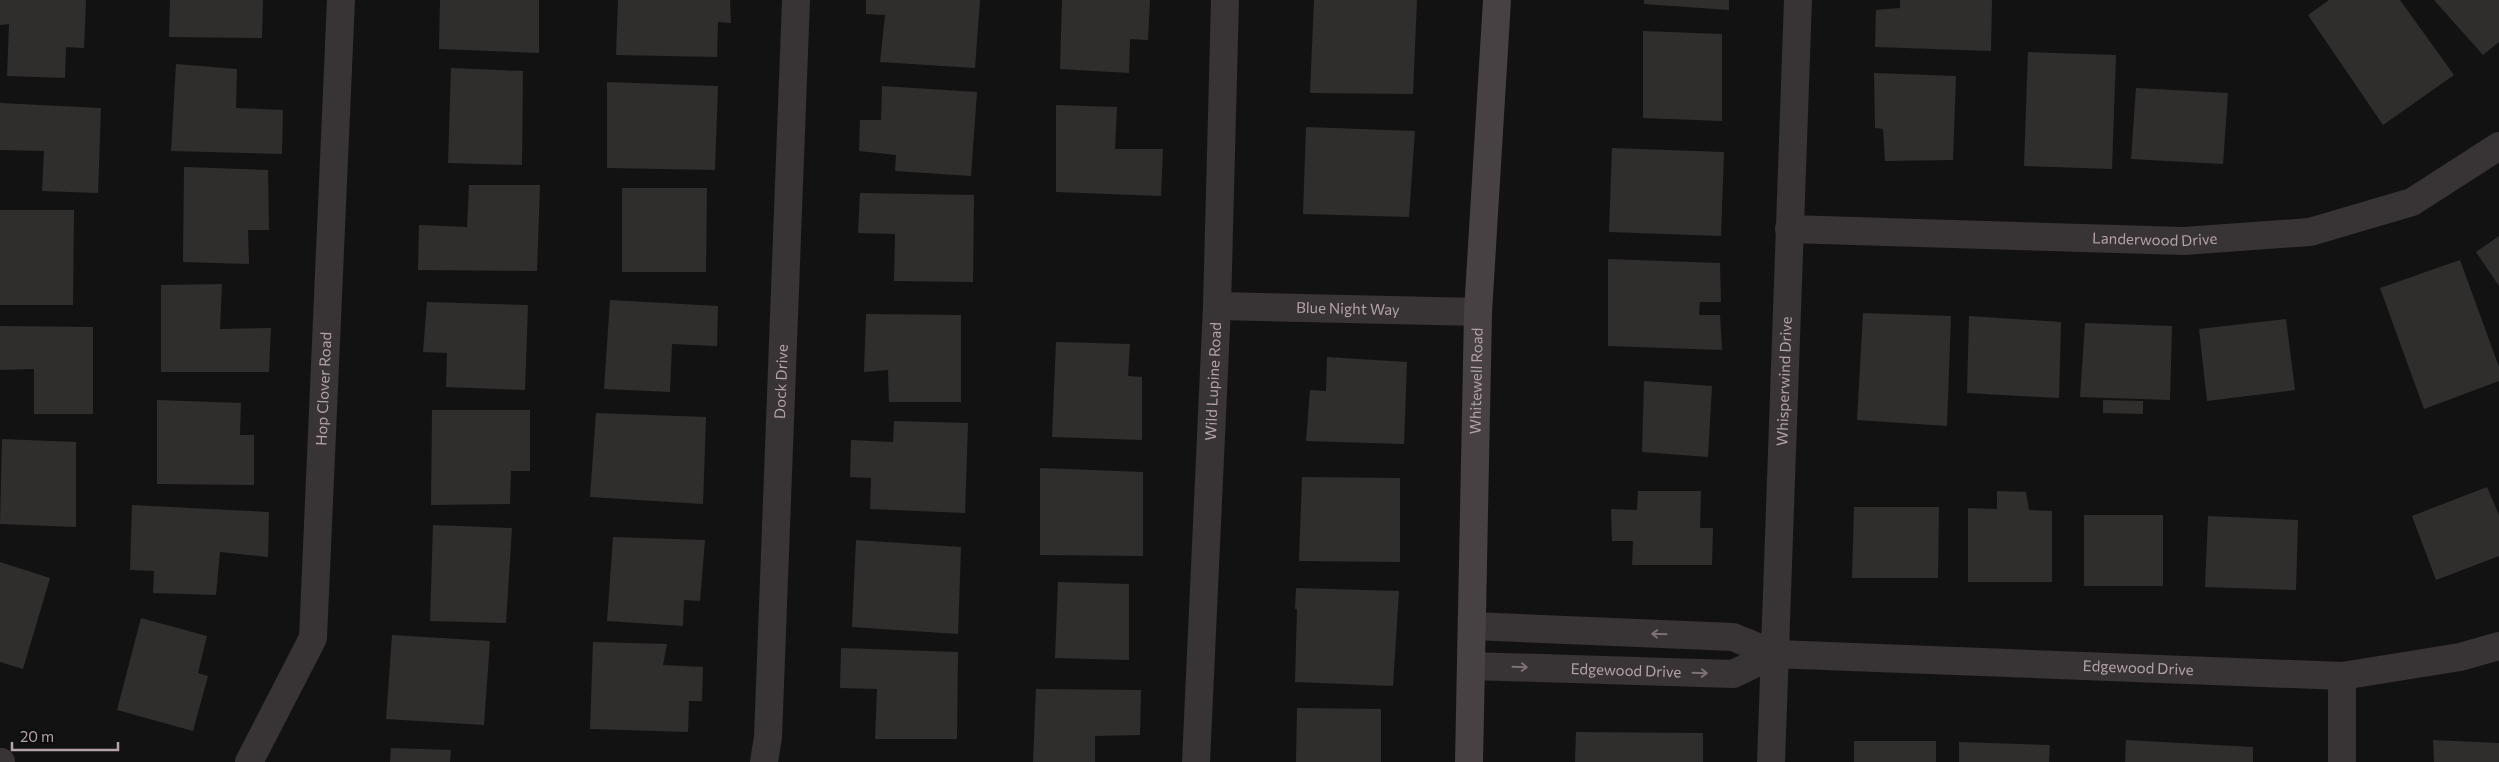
<svg xmlns="http://www.w3.org/2000/svg" width="2499" height="762" viewBox="0 0 2499 762" font-family="Commissioner,sans-serif">
<rect width="100%" height="100%" fill="#131212"/>
<!-- building -->
<g fill="#302d2d">
<polygon points="0,0 86,0 84,48 66,47 65,78 7,76 9,24 0,25"/>
<polygon points="170,0 263,0 262,38 169,37"/>
<polygon points="440,0 539,0 539,53 439,49"/>
<polygon points="618,0 730,0 731,23 718,22 717,57 616,55"/>
<polygon points="866,0 980,0 975,68 880,62 885,15 866,14"/>
<polygon points="1062,0 1150,0 1148,40 1130,39 1129,73 1060,69"/>
<polygon points="1314,0 1417,0 1413,94 1310,93"/>
<polygon points="1644,0 1729,0 1729,10 1644,4"/>
<polygon points="1900,0 1992,0 1991,51 1875,47 1876,10 1900,8"/>
<polygon points="2329,0 2400,0 2454,75 2383,125 2308,15"/>
<polygon points="2434,0 2499,0 2499,42 2483,55"/>
<polygon points="1643,31 1722,34 1722,121 1643,118"/>
<polygon points="2028,52 2116,55 2112,169 2024,166"/>
<polygon points="176,64 237,69 236,108 283,110 282,154 171,151"/>
<polygon points="451,68 523,71 522,165 448,163"/>
<polygon points="1874,73 1956,76 1953,160 1885,161 1883,129 1875,128"/>
<polygon points="607,82 718,86 715,170 607,168"/>
<polygon points="882,86 977,92 971,176 895,171 896,155 859,151 860,120 881,120"/>
<polygon points="2136,88 2228,93 2223,164 2131,159"/>
<polygon points="0,103 101,108 98,193 42,191 44,151 0,150"/>
<polygon points="1056,105 1117,107 1115,149 1163,149 1161,196 1056,192"/>
<polygon points="1306,127 1415,131 1409,217 1303,214"/>
<polygon points="1612,148 1724,152 1721,236 1609,232"/>
<polygon points="184,167 268,170 269,230 248,230 249,264 183,262"/>
<polygon points="469,185 540,185 537,271 418,270 419,225 467,227"/>
<polygon points="622,188 707,188 706,272 622,272"/>
<polygon points="860,193 974,195 973,282 894,281 895,234 858,233"/>
<polygon points="0,210 74,210 73,305 0,305"/>
<polygon points="2499,236 2499,286 2476,252"/>
<polygon points="1608,259 1720,263 1721,302 1700,302 1699,315 1720,315 1722,350 1608,346"/>
<polygon points="2460,260 2499,367 2499,381 2424,409 2380,288"/>
<polygon points="222,284 220,329 271,328 269,372 161,372 161,285"/>
<polygon points="610,300 718,306 717,346 672,344 670,392 604,389"/>
<polygon points="427,302 528,305 525,390 446,387 447,353 423,352"/>
<polygon points="1863,313 1951,316 1947,426 1857,420"/>
<polygon points="866,314 961,315 961,402 889,402 888,370 864,372"/>
<polygon points="1969,316 2061,322 2059,398 1967,393"/>
<polygon points="2286,319 2295,390 2207,401 2199,329"/>
<polygon points="2085,323 2172,326 2170,400 2080,397"/>
<polygon points="0,326 93,327 93,414 34,414 34,369 0,370"/>
<polygon points="1056,342 1130,344 1128,376 1142,377 1142,440 1052,437"/>
<polygon points="1327,357 1407,362 1404,444 1306,441 1310,390 1326,391"/>
<polygon points="1644,381 1712,386 1708,457 1642,452"/>
<polygon points="157,400 241,403 240,435 254,435 254,485 157,484"/>
<polygon points="2103,400 2143,401 2143,414 2103,413"/>
<polygon points="432,410 530,410 530,471 511,471 510,504 431,505"/>
<polygon points="596,413 706,417 703,504 590,497"/>
<polygon points="894,421 968,423 965,513 870,509 871,478 850,477 851,440 893,442"/>
<polygon points="2,439 76,442 76,527 0,524"/>
<polygon points="1040,468 1143,472 1143,556 1040,555"/>
<polygon points="1302,477 1400,478 1400,562 1299,561"/>
<polygon points="2487,487 2499,515 2499,556 2436,580 2412,516"/>
<polygon points="1638,491 1701,491 1700,528 1713,528 1712,565 1632,565 1633,541 1612,541 1611,509 1637,510"/>
<polygon points="1997,491 2026,492 2029,510 2052,511 2052,582 1968,582 1968,508 1997,509"/>
<polygon points="132,505 269,512 268,557 220,552 216,595 153,593 154,571 130,570"/>
<polygon points="1854,507 1939,507 1938,578 1852,578"/>
<rect x="2084" y="515" width="79" height="71"/>
<polygon points="2208,516 2298,520 2296,590 2205,587"/>
<polygon points="433,525 512,528 506,623 430,621"/>
<polygon points="613,537 705,540 700,601 684,600 683,626 607,621"/>
<polygon points="856,540 961,547 958,634 852,627"/>
<polygon points="0,562 50,578 23,669 0,662"/>
<polygon points="1058,582 1129,584 1129,660 1055,658"/>
<polygon points="1296,588 1399,591 1393,686 1295,682 1297,609 1295,609"/>
<polygon points="141,618 207,636 198,673 208,676 193,731 117,710"/>
<polygon points="392,635 490,641 484,725 386,719"/>
<polygon points="593,642 667,644 663,665 703,667 702,701 689,701 688,732 590,729"/>
<polygon points="841,648 958,652 957,739 875,739 877,689 840,688"/>
<polygon points="1036,689 1141,690 1140,735 1095,736 1095,762 1033,762"/>
<polygon points="1297,708 1381,709 1381,762 1296,762"/>
<polygon points="1576,732 1703,733 1703,762 1575,762"/>
<polygon points="2126,740 2253,747 2253,762 2125,762"/>
<polygon points="2433,740 2499,743 2499,762 2434,762"/>
<rect x="1854" y="741" width="82" height="21"/>
<polygon points="1959,742 2050,745 2049,762 1959,762"/>
<polygon points="391,748 451,750 450,762 390,762"/>
</g>
<g fill="none" stroke-linecap="round" stroke-linejoin="round">
<!-- street -->
<g stroke="#383334" stroke-width="28">
<path id="s1" d="M1789 229 2184 241 2310 232 2412 202 2499 146"/>
<path id="s2" d="M1217 306 1478 312"/>
<path id="s3" d="M1472 626 1733 637 1775 654 2342 676 2460 657 2499 646"/>
<path id="s4" d="M1471 666 1733 674 1775 654"/>
<polyline points="0,762 1,762"/>
<path id="s5" d="M249 762 313 638 341 0"/>
<path id="s6" d="M764 762 768 737 796 0"/>
<path id="s7" d="M1196 762 1217 306 1225 0"/>
<path id="s8" d="M1771 762 1798 0"/>
<polyline points="2342,762 2342,676"/>
</g>
<!-- secondary -->
<path stroke="#484143" stroke-width="28" id="s9" d="M1469 762 1478 312 1497 0"/>
</g>
<!-- one-way arrows -->
<defs><path id="oneway-shaft" d="M-6 0H5M1.5-3L5.5 0L1.5 3" fill="none" stroke-width="1.6" stroke-linecap="round" stroke-linejoin="round" transform="scale(1.25)"/></defs>
<g stroke="#7c7174">
<use href="#oneway-shaft" transform="translate(1659 634) rotate(-178)"/>
<use href="#oneway-shaft" transform="translate(1520 667) rotate(2)"/>
<use href="#oneway-shaft" transform="translate(1700 673) rotate(2)"/>
</g>
<g text-anchor="middle" stroke-width="4.5" stroke-linejoin="round" paint-order="stroke">
<!-- street labels -->
<g font-size="15" fill="#b4a3a9" stroke="#0e0d0d">
<text dy="5" stroke="none"><textPath href="#s1" startOffset="366">Landerwood Drive</textPath></text>
<text dy="5" stroke="none"><textPath href="#s2" startOffset="131">Blue Night Way</textPath></text>
<text dy="5" stroke="none"><textPath href="#s6" startOffset="381">Dock Drive</textPath></text>
<text dy="5" stroke="none"><textPath href="#s7" startOffset="381">Wild Lupine Road</textPath></text>
<text dy="5" stroke="none"><textPath href="#s9" startOffset="381">Whitewell Road</textPath></text>
<text dy="5" stroke="none"><textPath href="#s8" startOffset="381">Whisperwind Drive</textPath></text>
<text dy="5" stroke="none"><textPath href="#s5" startOffset="389">Hop Clover Road</textPath></text>
<text dy="5" stroke="none"><textPath href="#s3" startOffset="670">Edgewood Drive</textPath></text>
<text dy="5" stroke="none"><textPath href="#s4" startOffset="155">Edgewood Drive</textPath></text>
</g>
</g>
<!-- scale -->
<path d="M12 742v8h106v-8" fill="none" stroke="#b4a3a9" stroke-width="2.5"/>
<text x="20" y="742" font-size="15" fill="#b4a3a9" stroke="#0e0d0d" stroke-width="4" paint-order="stroke">20 m</text>
</svg>
